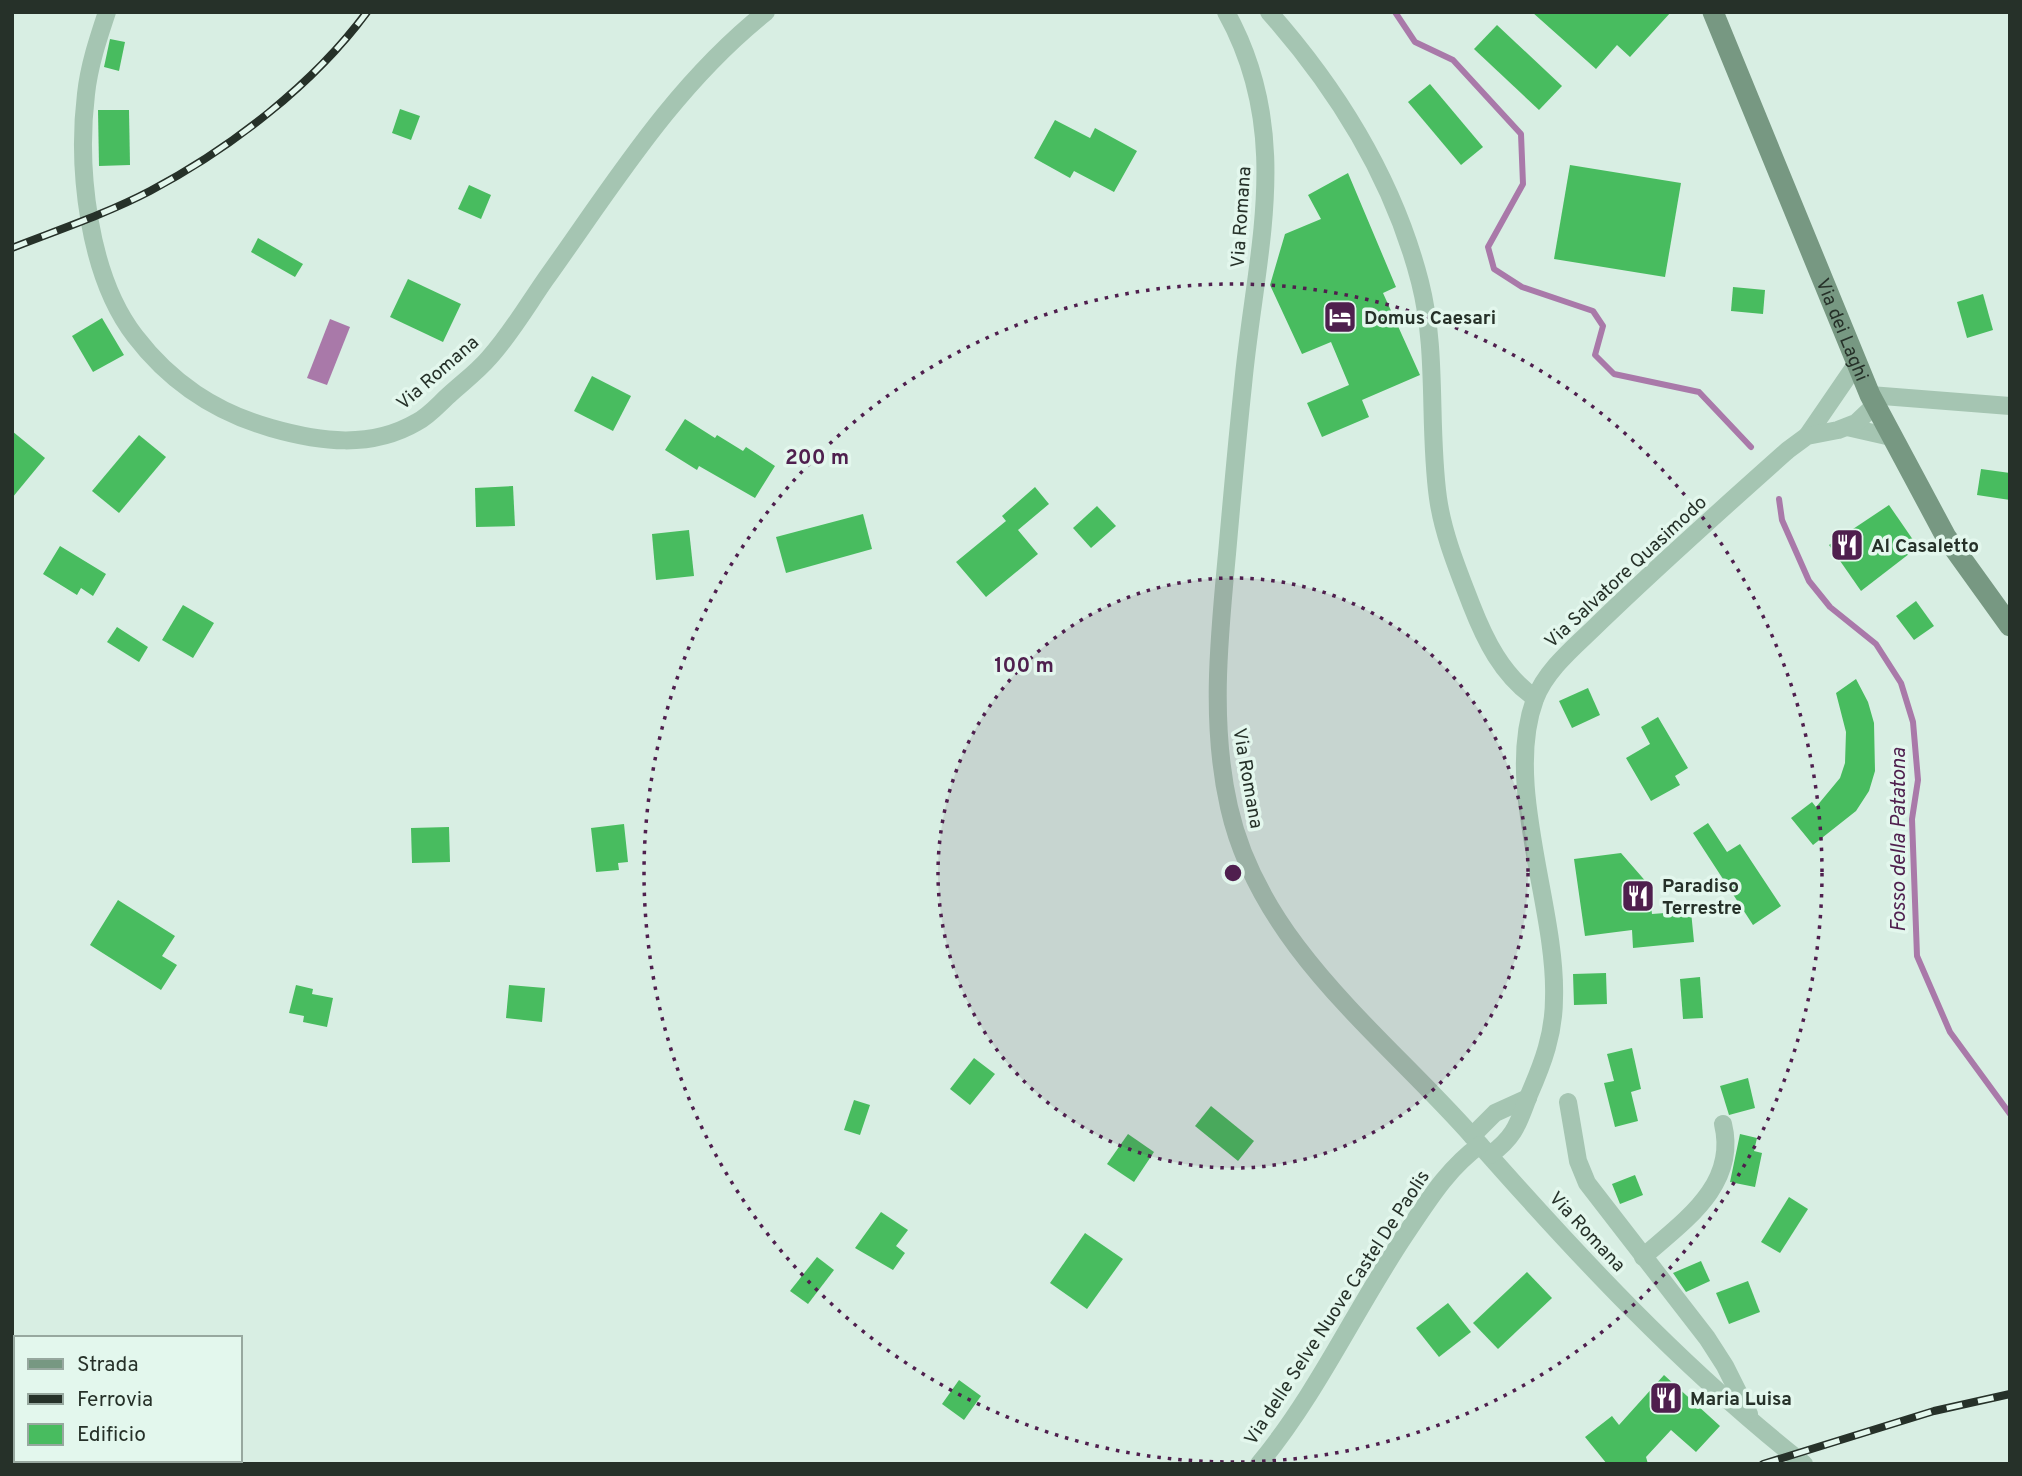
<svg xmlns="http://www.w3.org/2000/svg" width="2022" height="1476" viewBox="0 0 2022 1476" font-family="Overpass,sans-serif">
<rect width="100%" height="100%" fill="#d8eee3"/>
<!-- water -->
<polygon fill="#a979a9" points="330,319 350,327 327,385 307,378"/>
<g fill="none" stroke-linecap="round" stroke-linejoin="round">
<!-- stream -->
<g stroke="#a979a9" stroke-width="6">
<polyline points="1395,12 1415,42 1453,60 1521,134 1523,184 1488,247 1494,269 1522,287 1593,311 1603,326 1595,355 1614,374 1699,392 1751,447"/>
<polyline points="1779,499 1782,520 1809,581 1830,607 1876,644 1901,683 1913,722 1918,780 1912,819 1917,956 1950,1032 2010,1114"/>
</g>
</g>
<!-- building -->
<g fill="#48bc5f">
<polygon points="1532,12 1671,12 1630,57 1617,45 1596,69"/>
<polygon points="1497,25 1562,86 1539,110 1474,49"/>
<polygon points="110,39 125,42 119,71 104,67"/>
<polygon points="1430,84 1483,147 1461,165 1408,102"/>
<polygon points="400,109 420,116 411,140 392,133"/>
<polygon points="98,110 129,110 130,165 99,166"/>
<polygon points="1055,120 1090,138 1095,128 1137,151 1114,192 1074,171 1070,178 1034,158"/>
<polygon points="1570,165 1681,183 1665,277 1554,259"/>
<polygon points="1348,173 1396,287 1383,293 1420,375 1362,400 1369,417 1322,437 1307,403 1349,385 1331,342 1302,354 1270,285 1285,234 1321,219 1308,195"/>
<polygon points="469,185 491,195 481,219 458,209"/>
<polygon points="258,238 303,264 295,277 251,252"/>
<polygon points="408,279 461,304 443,342 390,317"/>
<polygon points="1733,287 1765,290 1763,314 1731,311"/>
<polygon points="1983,294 1993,330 1967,338 1957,302"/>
<polygon points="102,318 124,355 93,372 72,336"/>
<polygon points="592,376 631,396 613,431 574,411"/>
<polygon points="685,419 715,438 717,435 743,451 746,447 775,466 755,498 699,466 697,470 665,450"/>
<polygon points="12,431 45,458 12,498"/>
<polygon points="139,435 166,457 119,513 92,491"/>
<polygon points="1981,469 2010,473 2010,500 1977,495"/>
<polygon points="513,486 515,526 476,527 475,488"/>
<polygon points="1035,487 1049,504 1018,530 1038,554 986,597 956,562 1006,521 1002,516"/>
<polygon points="1889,505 1918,547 1861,591 1829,545"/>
<polygon points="1097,506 1116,526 1091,548 1073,528"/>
<polygon points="863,514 872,549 786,573 776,537"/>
<polygon points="689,530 694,576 656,580 652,534"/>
<polygon points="60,546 106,574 93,596 81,588 77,595 43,574"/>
<polygon points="1916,601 1934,626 1914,640 1896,616"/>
<polygon points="183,605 214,623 193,658 162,640"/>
<polygon points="117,627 148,647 139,662 107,642"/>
<polygon points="1856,679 1868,702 1874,723 1875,771 1869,791 1856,811 1813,845 1791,818 1812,802 1816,807 1840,778 1845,763 1846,732 1836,693"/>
<polygon points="1588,688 1600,715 1572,728 1559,701"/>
<polygon points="1658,717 1688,768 1675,776 1680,785 1651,801 1626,758 1650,744 1641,727"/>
<polygon points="1708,823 1727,852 1740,844 1781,906 1753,925 1693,833"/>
<polygon points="624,824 628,862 618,863 619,870 596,872 591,828"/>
<polygon points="449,827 450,862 412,863 411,828"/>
<polygon points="1621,853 1648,884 1652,914 1691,911 1694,942 1633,948 1632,930 1585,936 1574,859"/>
<polygon points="118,900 175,936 162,956 177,965 161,990 90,945"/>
<polygon points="1606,973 1607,1004 1574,1005 1573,974"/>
<polygon points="1700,977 1703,1018 1683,1019 1680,979"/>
<polygon points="296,985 313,989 312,994 333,998 327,1027 303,1022 304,1016 289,1013"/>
<polygon points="509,985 545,988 542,1022 506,1018"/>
<polygon points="1632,1048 1641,1089 1631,1092 1638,1121 1615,1127 1604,1083 1614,1081 1607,1054"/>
<polygon points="974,1058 995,1074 970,1105 950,1089"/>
<polygon points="1748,1078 1755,1108 1729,1115 1720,1086"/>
<polygon points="854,1100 870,1105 860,1135 844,1130"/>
<polygon points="1211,1106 1254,1141 1238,1161 1195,1126"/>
<polygon points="1128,1134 1154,1152 1134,1182 1107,1164"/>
<polygon points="1740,1134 1757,1138 1754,1151 1762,1153 1755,1187 1730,1182"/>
<polygon points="1635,1175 1643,1195 1620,1204 1612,1184"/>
<polygon points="1789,1197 1808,1209 1780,1253 1761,1242"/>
<polygon points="881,1212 908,1230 896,1246 905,1253 893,1270 855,1248"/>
<polygon points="1085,1233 1123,1259 1087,1309 1050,1283"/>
<polygon points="817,1257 834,1270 808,1304 790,1291"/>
<polygon points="1701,1261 1710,1281 1686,1292 1673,1273"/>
<polygon points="1527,1272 1552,1298 1498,1349 1473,1323"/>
<polygon points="1748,1281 1760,1312 1729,1324 1716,1293"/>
<polygon points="1448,1303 1471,1332 1439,1357 1416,1328"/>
<polygon points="1664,1375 1720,1426 1696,1452 1671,1430 1646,1457 1648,1464 1607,1464 1585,1437 1612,1416 1619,1425"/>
<polygon points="959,1380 981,1396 964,1420 942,1404"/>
</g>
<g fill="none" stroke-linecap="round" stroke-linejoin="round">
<!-- street -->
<g stroke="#a5c5b2" stroke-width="18">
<path d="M107 12C98 39 89 66 86 94 77 168 88 275 135 336 171 383 215 412 271 428 320 442 371 449 417 422 429 416 439 404 449 395 462 383 477 372 489 358 510 335 527 306 545 280 613 185 673 86 766 12"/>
<path d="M1226 12C1295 136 1255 254 1243 385 1237 441 1232 497 1227 554 1219 638 1210 724 1229 807 1260 946 1384 1036 1473 1137 1575 1253 1682 1368 1804 1464"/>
<path d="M1269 12C1338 90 1394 181 1420 282 1438 352 1428 426 1438 498 1443 534 1458 570 1471 604 1485 640 1502 675 1535 698"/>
<polyline points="1870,395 2010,406"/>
<polyline points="1847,427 1891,437"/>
<polyline points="1807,436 1857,363"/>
<polyline points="1568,1102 1578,1161 1587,1183 1707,1338 1725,1366 1749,1414"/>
<polyline points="1472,1136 1495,1113 1528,1098"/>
<path d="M1490 1155C1516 1136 1518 1123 1529 1095 1543 1063 1554 1034 1554 998 1557 908 1503 785 1535 699 1547 668 1577 645 1600 622 1661 563 1724 507 1788 450L1807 436 1838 430 1856 423 1875 405"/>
<path d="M1643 1257C1684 1221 1738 1185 1723 1124"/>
<path d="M1259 1464C1317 1394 1355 1310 1405 1235 1428 1201 1447 1169 1480 1145"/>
</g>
<!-- secondary -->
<path stroke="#779882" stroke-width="21" id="s1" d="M1713 12 1870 395 1946 537 2010 626"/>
<defs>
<g id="rail">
<path d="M12 248C58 230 106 214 150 191 231 148 313 85 367 12"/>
<polyline points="1763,1464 1934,1411 2010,1394"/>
</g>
</defs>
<!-- rail casing -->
<use href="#rail" stroke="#263129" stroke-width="8"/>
<!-- rail -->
<use href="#rail" stroke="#e3f7ed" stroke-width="5" stroke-dasharray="16" stroke-linecap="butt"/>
</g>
<!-- distance rings -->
<circle cx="1233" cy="873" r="295" fill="#4f1f4e" fill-opacity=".12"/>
<g fill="none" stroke="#4f1f4e" stroke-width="3.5" stroke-dasharray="3.5 7">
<circle cx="1233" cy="873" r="295"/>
<circle cx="1233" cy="873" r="589"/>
</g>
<!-- icons -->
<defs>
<symbol id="hotel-square" viewBox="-11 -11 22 22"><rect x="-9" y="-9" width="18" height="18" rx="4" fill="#4f1f4e" stroke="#e3f7ed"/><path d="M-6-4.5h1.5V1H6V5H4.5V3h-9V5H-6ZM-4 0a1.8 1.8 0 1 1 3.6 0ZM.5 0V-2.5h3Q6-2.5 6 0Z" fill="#fff"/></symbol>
<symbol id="restaurant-square" viewBox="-11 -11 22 22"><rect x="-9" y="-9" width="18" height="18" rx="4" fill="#4f1f4e" stroke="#e3f7ed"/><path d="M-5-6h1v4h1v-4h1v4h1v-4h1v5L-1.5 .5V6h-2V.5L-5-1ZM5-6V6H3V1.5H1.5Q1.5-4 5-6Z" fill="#fff"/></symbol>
</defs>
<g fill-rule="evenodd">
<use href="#hotel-square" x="1321" y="298" width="38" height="38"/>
<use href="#restaurant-square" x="1828" y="526" width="38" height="38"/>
<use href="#restaurant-square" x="1619" y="877" width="38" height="38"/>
<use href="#restaurant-square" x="1647" y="1379" width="38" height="38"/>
</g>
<g text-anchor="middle" stroke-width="7" stroke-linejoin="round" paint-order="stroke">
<!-- street labels -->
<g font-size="19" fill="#263129" stroke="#e3f7ed">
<text transform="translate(1240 217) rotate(-86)" y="7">Via Romana</text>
<text dy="7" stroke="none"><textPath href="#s1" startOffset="343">Via dei Laghi</textPath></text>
<text transform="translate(437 372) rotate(-41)" y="7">Via Romana</text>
<text transform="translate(1625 571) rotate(-43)" y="7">Via Salvatore Quasimodo</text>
<text transform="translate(1249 778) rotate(80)" y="7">Via Romana</text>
<text transform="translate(1588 1231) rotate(47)" y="7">Via Romana</text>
<text transform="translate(1336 1307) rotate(-57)" y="7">Via delle Selve Nuove Castel De Paolis</text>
</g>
<!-- poi labels -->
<g font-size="19" font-weight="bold" fill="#263129" stroke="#e3f7ed" text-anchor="start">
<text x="1364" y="324">Domus Caesari</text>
<text x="1871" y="552">Al Casaletto</text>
<text x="1662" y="892">Paradiso<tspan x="1662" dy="22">Terrestre</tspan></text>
<text x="1690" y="1405">Maria Luisa</text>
</g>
<!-- water labels -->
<g font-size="21" font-style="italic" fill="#4f1f4e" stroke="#e3f7ed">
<text transform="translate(1898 840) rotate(-90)" y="7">Fosso della Patatona</text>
</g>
</g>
<circle cx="1233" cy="873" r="10" fill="#4f1f4e" stroke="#e3f7ed" stroke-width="3.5"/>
<g font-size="21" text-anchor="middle" font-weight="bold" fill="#4f1f4e" stroke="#e3f7ed" stroke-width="7" stroke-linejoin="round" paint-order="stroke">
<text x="817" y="464">200 m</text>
<text x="1024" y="672">100 m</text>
</g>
<!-- border -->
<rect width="2022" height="1476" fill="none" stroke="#263129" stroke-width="28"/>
<!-- legend -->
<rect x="14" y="1336" width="228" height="126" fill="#e3f7ed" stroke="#97a89f" stroke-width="2"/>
<rect x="28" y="1359" width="35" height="10" fill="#779882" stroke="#97a89f" stroke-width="2"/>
<text x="77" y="1371" font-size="21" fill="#263129">Strada</text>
<rect x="28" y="1394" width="35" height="10" fill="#263129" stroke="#97a89f" stroke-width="2"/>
<text x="77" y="1406" font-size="21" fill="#263129">Ferrovia</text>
<rect x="28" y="1424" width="35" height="21" fill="#48bc5f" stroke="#97a89f" stroke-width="2"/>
<text x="77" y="1441" font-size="21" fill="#263129">Edificio</text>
</svg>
